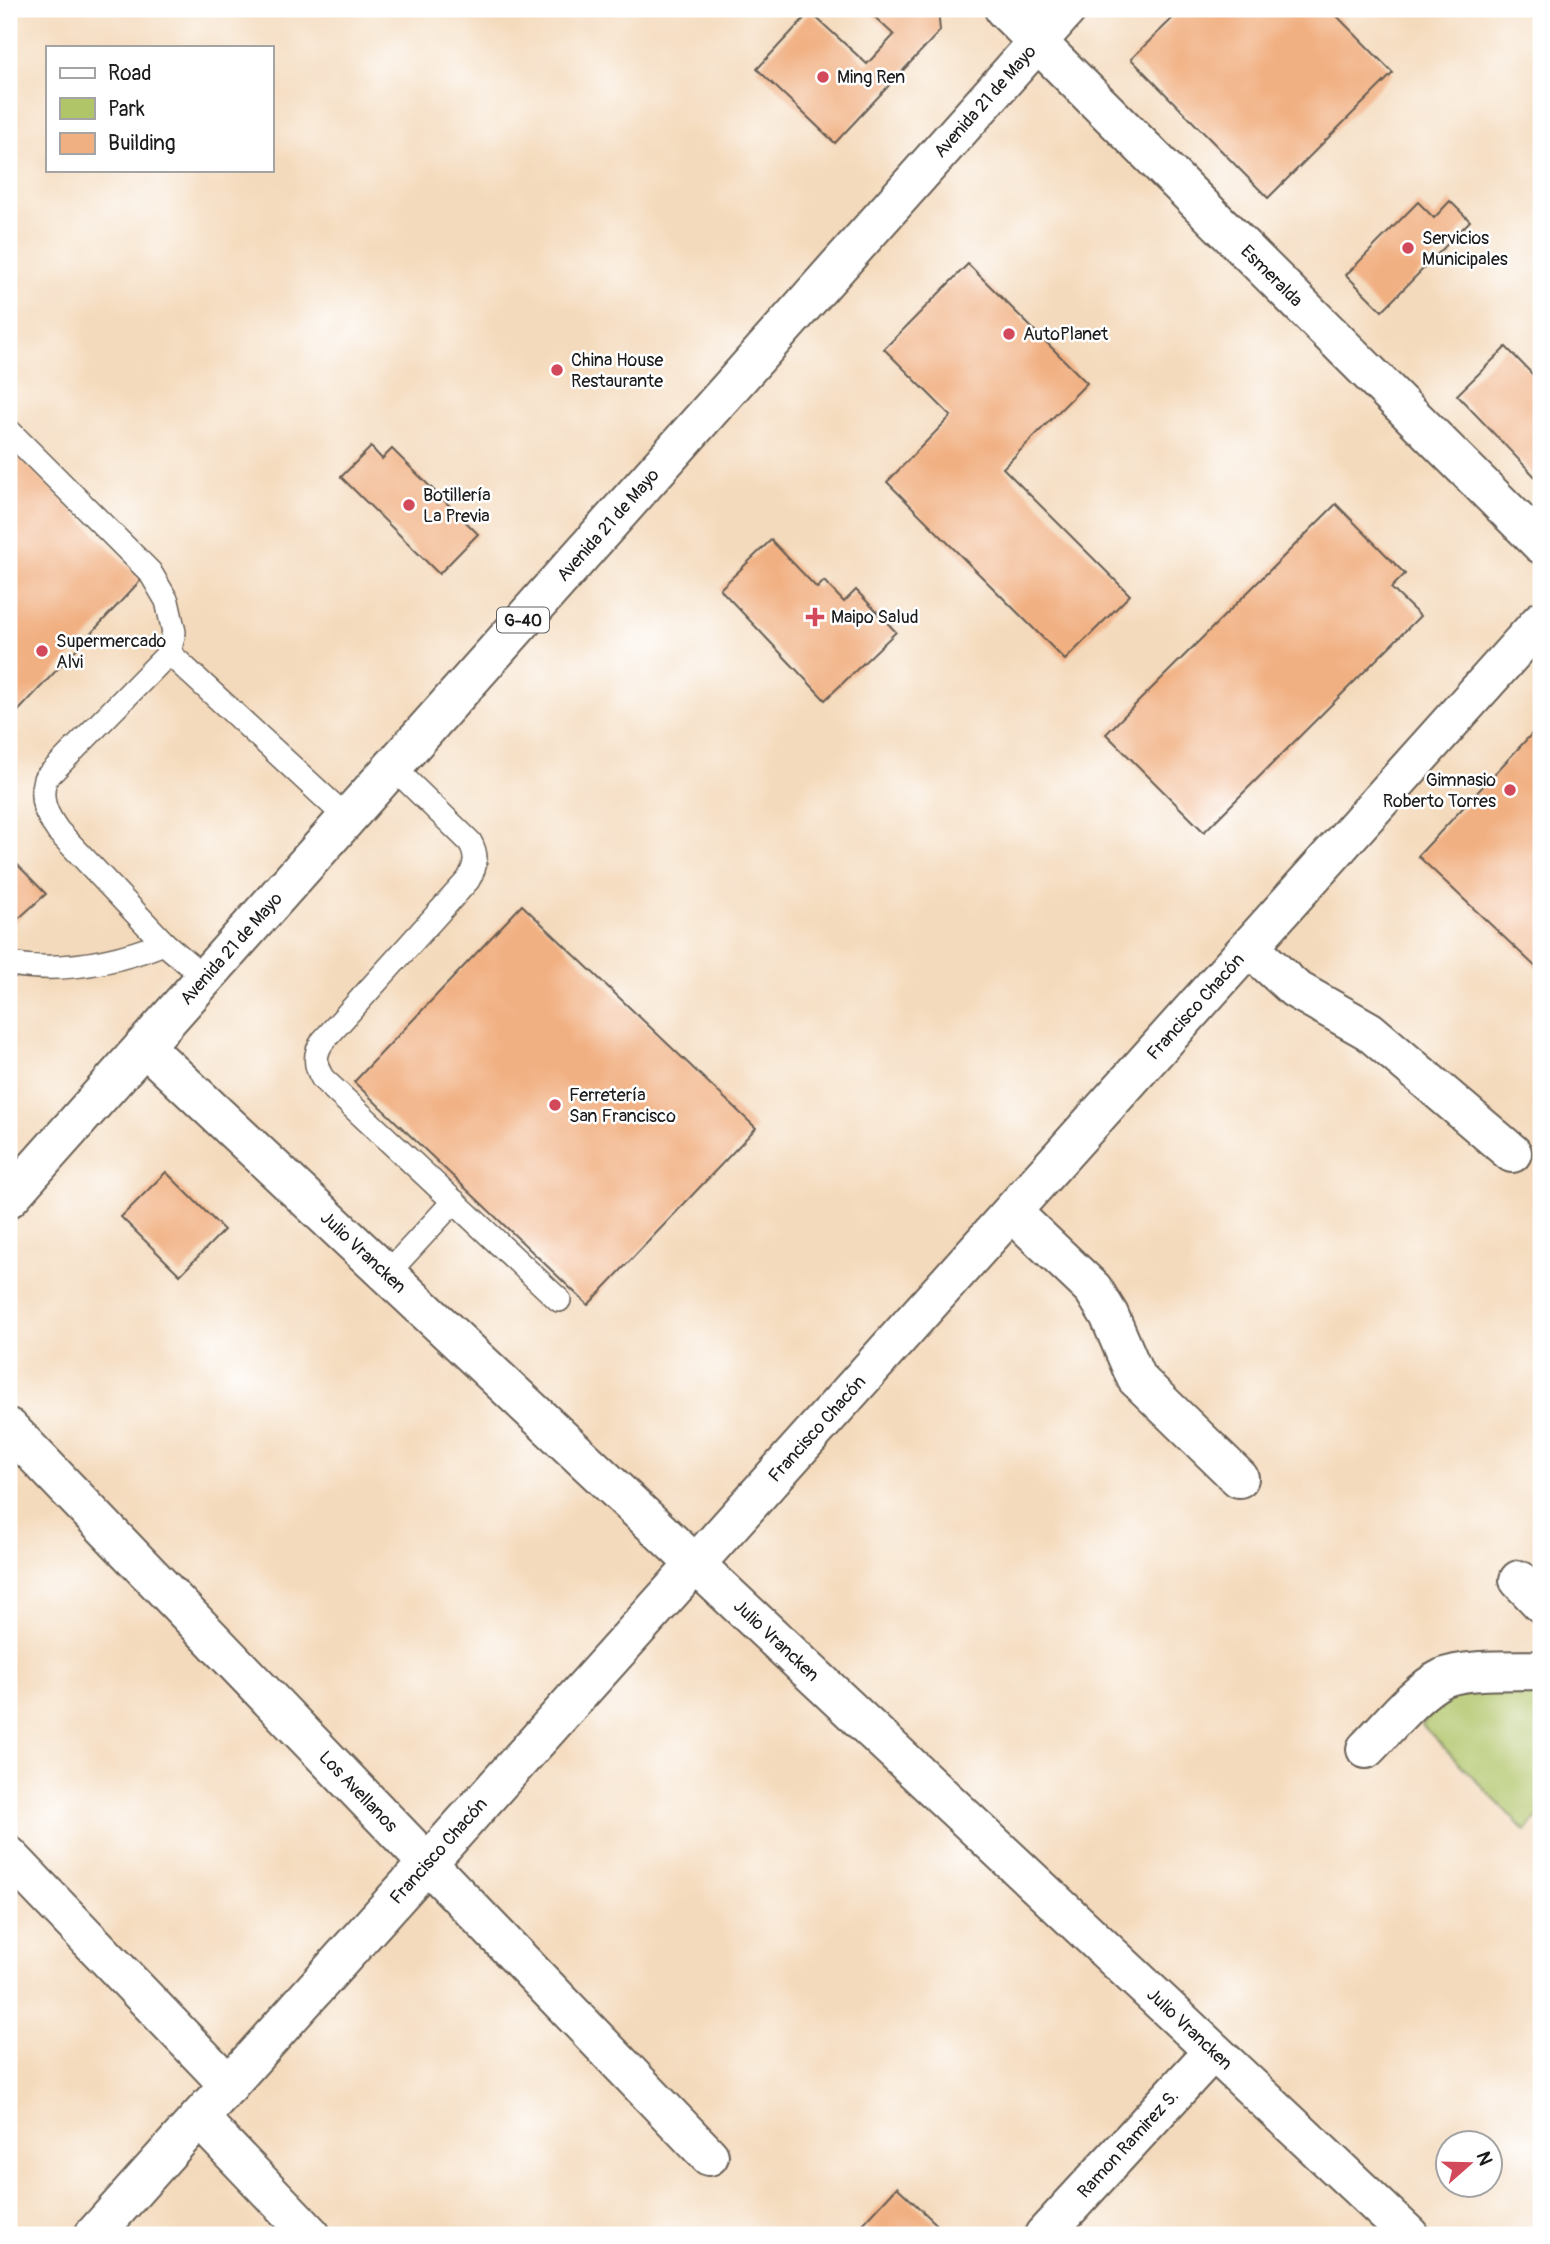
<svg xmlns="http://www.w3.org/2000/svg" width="1550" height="2244" viewBox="0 0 1550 2244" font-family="Pangolin,sans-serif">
<rect width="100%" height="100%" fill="#fff"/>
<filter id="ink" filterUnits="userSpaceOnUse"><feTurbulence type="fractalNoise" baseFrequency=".0143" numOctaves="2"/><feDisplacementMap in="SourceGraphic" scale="14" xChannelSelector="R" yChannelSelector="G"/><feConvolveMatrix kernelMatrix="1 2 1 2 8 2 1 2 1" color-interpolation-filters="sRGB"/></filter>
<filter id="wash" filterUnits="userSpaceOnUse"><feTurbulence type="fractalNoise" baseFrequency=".00686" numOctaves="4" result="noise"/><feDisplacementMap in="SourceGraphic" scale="28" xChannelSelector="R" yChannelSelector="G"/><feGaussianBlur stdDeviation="1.57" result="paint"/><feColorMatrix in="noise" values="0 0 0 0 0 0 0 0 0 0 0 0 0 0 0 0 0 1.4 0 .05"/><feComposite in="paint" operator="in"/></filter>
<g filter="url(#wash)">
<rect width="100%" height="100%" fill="#f4dabc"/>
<!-- green -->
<polygon fill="#b0c468" stroke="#667042" stroke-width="2" points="1541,1690 1541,1815 1525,1831 1422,1725 1449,1692"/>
<g id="blocks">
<!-- building -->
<g fill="#f1b082">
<polygon points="866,9 938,9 940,31 835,143 757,69 810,12 867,64 894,35"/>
<polygon points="1182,9 1330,9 1393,73 1268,198 1131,59"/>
<polygon points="1450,201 1470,221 1382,311 1346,275 1418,202 1434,218"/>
<polygon points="968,264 1087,383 1003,468 1130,595 1065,660 887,482 951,416 884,349"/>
<polygon points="1506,347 1541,383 1541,483 1457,395"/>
<polygon points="9,446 141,580 9,721"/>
<polygon points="371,447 382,459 392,449 478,534 439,574 341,477"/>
<polygon points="1336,504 1405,574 1391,588 1420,616 1204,832 1106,734"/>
<polygon points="771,540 817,588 824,581 844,602 856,590 896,632 825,700 720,589"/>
<polygon points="1541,724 1541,972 1418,856"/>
<polygon points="9,856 46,894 9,927"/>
<polygon points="522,905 756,1128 588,1305 354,1082"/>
<polygon points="166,1172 224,1230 180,1275 121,1217"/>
<polygon points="897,2187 948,2235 874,2235 862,2225"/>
</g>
</g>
</g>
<g filter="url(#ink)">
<use href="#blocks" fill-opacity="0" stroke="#685e54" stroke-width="2"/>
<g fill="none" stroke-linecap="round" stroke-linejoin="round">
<defs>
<g id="service">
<polyline points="9,431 150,572 167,601 174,632 169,653"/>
<path d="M393 767 470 842C478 856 476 866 468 880L323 1041C314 1054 314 1065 323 1079L559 1300"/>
<path d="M164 943 58 831C46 814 39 800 45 779L169 653 347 818"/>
<path d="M9 964C63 973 114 963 164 943L205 978"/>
<polyline points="387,1274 454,1201"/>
</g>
<g id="minor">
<polyline points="1249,947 1295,989 1369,1031 1512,1153"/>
<polyline points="1012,1212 1093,1289 1109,1315 1136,1378 1239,1478"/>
<path id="s1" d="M9 1428 709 2156"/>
<polyline points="1519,1580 1541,1603"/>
<path d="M1366 1749C1388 1727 1416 1691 1443 1678 1466 1668 1515 1671 1541 1670"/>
<polyline points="9,1856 229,2085"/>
<polyline points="199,2118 311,2235"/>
<path id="s2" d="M1044 2235 1213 2051"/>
</g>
<g id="tertiary">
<path id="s3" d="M144 1046 1409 2235"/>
<path id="s4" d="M94 2235 1541 621"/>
</g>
<g id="secondary">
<path id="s5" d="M1004 9 1541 544"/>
</g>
<g id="primary">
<path id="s6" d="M9 1198 1067 9"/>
</g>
</defs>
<!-- service casing -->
<use href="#service" stroke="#685e54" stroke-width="26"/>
<!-- minor casing -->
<use href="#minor" stroke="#685e54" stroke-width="42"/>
<!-- tertiary casing -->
<use href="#tertiary" stroke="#685e54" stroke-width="42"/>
<!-- secondary casing -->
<use href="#secondary" stroke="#685e54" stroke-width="42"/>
<!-- primary casing -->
<use href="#primary" stroke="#685e54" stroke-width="42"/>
<!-- service -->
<use href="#service" stroke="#fff" stroke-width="23"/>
<!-- minor -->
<use href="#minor" stroke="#fff" stroke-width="38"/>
<!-- tertiary -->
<use href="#tertiary" stroke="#fff" stroke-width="38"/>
<!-- secondary -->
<use href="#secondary" stroke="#fff" stroke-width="38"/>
<!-- primary -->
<use href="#primary" stroke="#fff" stroke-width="38"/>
</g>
</g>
<!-- markers -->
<g fill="#d1495b" stroke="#fff" stroke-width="2.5">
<circle cx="823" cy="77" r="7"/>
<circle cx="1408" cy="248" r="7"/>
<circle cx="1009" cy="334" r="7"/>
<circle cx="557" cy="370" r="7"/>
<circle cx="409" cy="505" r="7"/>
<path d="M811.5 606.5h7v7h7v7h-7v7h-7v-7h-7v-7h7z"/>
<circle cx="42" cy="651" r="7"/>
<circle cx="1510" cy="790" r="7"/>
<circle cx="555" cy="1105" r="7"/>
</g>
<g text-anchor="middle" stroke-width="5" stroke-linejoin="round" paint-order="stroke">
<!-- shield labels -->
<rect fill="#fff" stroke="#606060" stroke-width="2" x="497" y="607.5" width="52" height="25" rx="5"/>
<g font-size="16" font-weight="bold" fill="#1c1c1c">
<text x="523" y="626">G-40</text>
</g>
<!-- poi labels -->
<g font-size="18" fill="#1c1c1c" stroke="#fff" text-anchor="start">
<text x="837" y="83">Ming Ren</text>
<text x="1422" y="244">Servicios<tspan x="1422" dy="21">Municipales</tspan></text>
<text x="1023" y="340">AutoPlanet</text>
<text x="571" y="366">China House<tspan x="571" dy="21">Restaurante</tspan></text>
<text x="423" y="501">Botillería<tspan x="423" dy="21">La Previa</tspan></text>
<text x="831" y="623">Maipo Salud</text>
<text x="56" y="647">Supermercado<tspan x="56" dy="21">Alvi</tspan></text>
<text x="1496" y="786" text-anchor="end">Gimnasio<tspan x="1496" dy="21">Roberto Torres</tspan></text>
<text x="569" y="1101">Ferretería<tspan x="569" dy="21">San Francisco</tspan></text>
</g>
<!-- street labels -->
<g font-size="18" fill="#1c1c1c" stroke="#fff">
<text dy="6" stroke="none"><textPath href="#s6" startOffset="1468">Avenida 21 de Mayo</textPath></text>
<text dy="6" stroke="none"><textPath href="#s5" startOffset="378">Esmeralda</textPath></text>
<text dy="6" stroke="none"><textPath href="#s6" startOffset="901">Avenida 21 de Mayo</textPath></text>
<text dy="6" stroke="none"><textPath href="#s6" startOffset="334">Avenida 21 de Mayo</textPath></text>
<text dy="6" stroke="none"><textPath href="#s4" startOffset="1650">Francisco Chacón</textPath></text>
<text dy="6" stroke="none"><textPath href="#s3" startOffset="301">Julio Vrancken</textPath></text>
<text dy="6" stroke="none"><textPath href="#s4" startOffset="1083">Francisco Chacón</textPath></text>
<text dy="6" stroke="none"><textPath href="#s3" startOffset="868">Julio Vrancken</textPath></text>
<text dy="6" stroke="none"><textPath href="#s1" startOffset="504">Los Avellanos</textPath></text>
<text dy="6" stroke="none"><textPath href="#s4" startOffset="516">Francisco Chacón</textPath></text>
<text dy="6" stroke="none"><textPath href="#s3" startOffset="1435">Julio Vrancken</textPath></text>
<text dy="6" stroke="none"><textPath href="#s2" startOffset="124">Ramon Ramirez S.</textPath></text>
</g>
</g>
<!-- margin -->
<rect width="1550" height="2244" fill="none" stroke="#fff" stroke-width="35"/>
<!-- legend -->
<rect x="46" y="46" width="228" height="126" fill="#ffffff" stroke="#a4a4a4" stroke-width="2"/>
<rect x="60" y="68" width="35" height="10" fill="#ffffff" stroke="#a4a4a4" stroke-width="2"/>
<text x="108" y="80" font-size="21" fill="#1c1c1c">Road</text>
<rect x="60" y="98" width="35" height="21" fill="#b0c468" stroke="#a4a4a4" stroke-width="2"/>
<text x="108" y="116" font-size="21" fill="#1c1c1c">Park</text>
<rect x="60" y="133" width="35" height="21" fill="#f1b082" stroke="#a4a4a4" stroke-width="2"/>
<text x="108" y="150" font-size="21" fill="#1c1c1c">Building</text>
<!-- north arrow -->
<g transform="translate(1469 2164) rotate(70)"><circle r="33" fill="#ffffff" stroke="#a4a4a4" stroke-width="2"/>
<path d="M0-5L12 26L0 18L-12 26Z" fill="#d1495b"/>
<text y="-10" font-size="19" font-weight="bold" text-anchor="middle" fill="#1c1c1c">N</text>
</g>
</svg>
